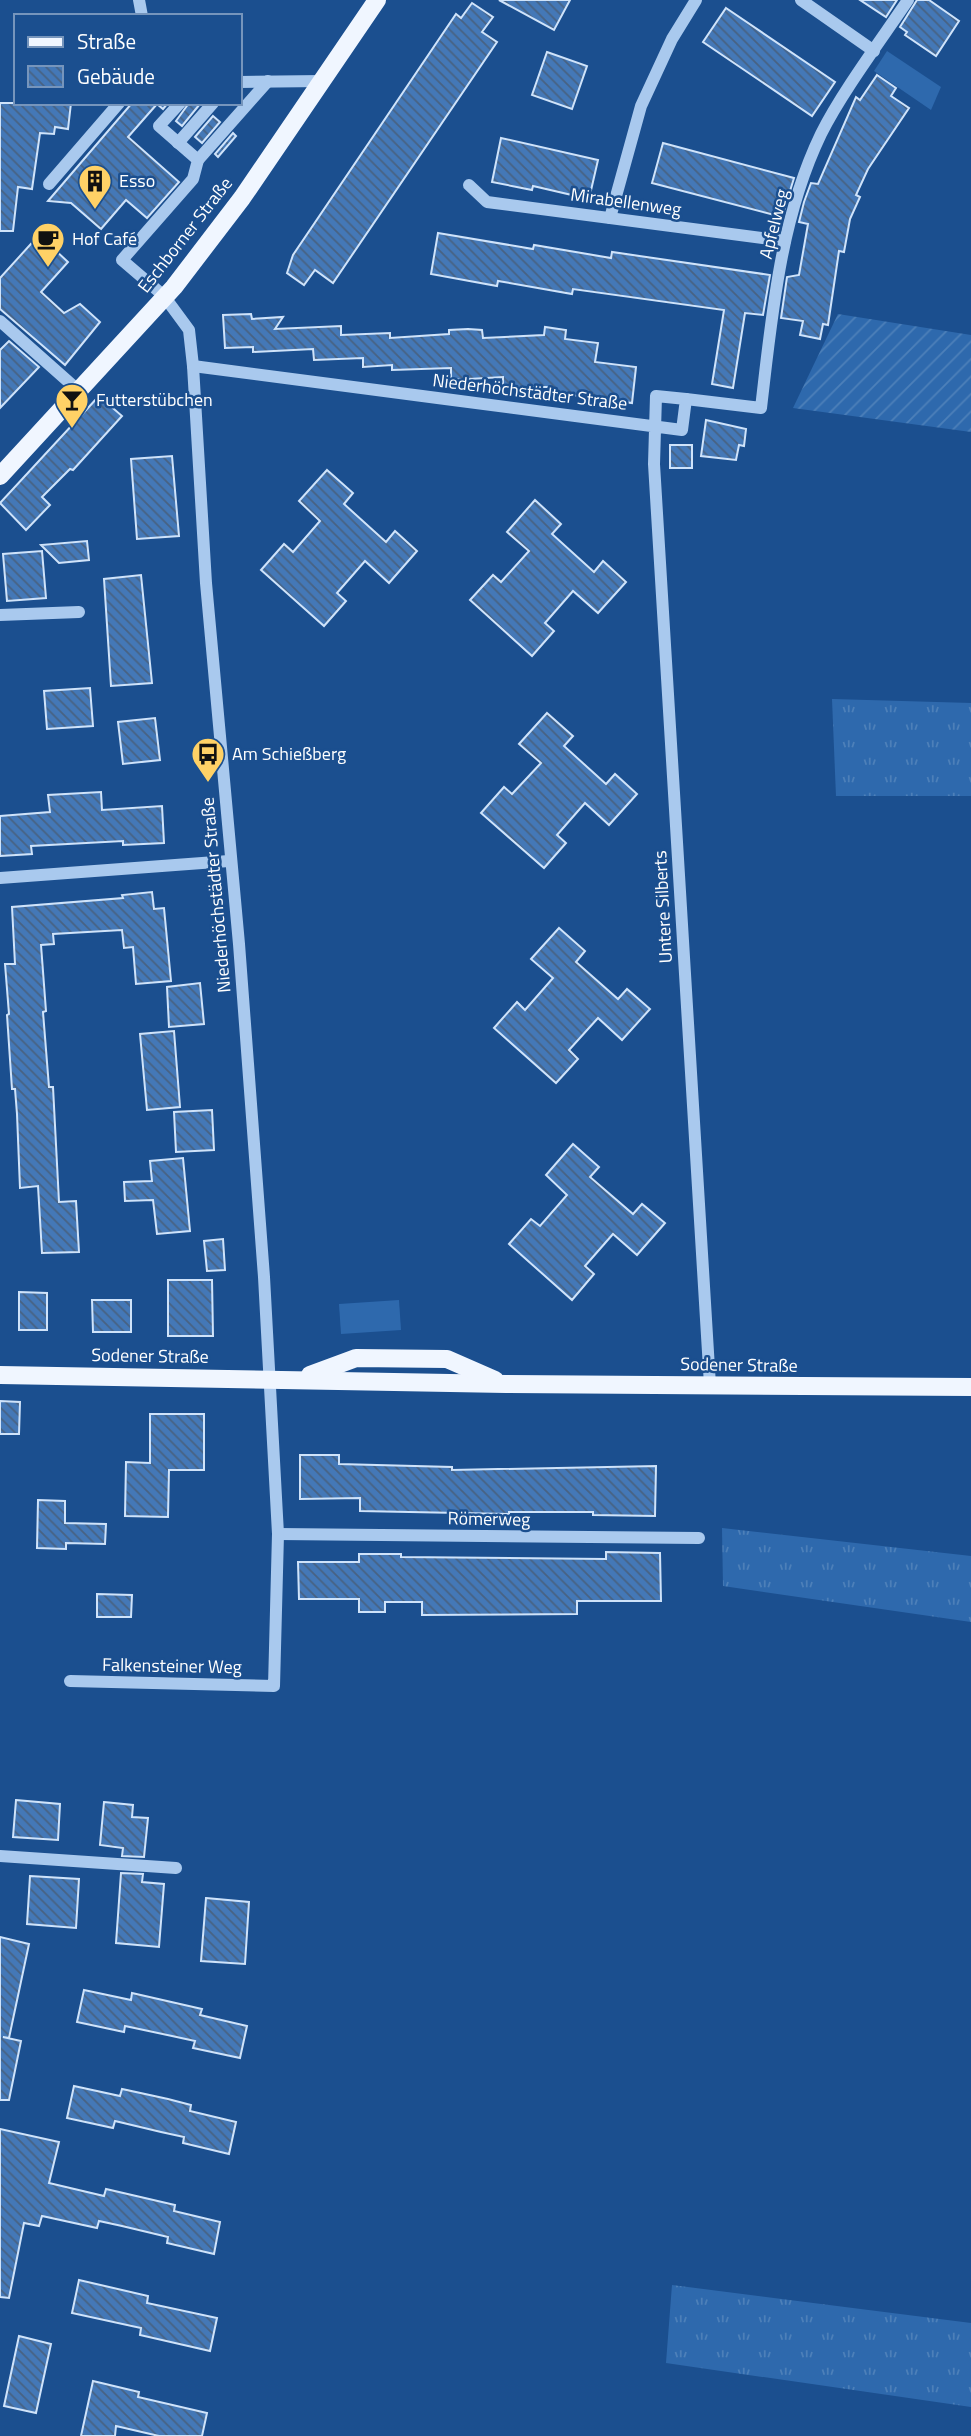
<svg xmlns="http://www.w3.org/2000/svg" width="971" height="2436" viewBox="0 0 971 2436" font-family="'Titillium Web',sans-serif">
<defs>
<pattern id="grass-tufts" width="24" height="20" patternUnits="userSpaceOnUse" patternTransform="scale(1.75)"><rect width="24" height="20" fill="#2e69ad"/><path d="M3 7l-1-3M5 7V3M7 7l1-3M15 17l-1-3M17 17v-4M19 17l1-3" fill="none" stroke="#4d80b9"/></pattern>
<pattern id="garden-furrows" width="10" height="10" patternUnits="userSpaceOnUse" patternTransform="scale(1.75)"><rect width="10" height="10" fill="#2e69ad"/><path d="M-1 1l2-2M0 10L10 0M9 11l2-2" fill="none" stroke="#4d80b9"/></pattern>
<pattern id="building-back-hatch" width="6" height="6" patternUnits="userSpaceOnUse" patternTransform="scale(1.75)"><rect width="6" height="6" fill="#4478b7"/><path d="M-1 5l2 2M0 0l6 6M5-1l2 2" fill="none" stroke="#486282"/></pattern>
</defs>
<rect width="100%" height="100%" fill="#1b4f8f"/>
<!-- grass -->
<g fill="url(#grass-tufts)">
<polygon points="832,699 971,703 971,796 836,796"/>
<polygon points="722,1528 971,1556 971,1622 723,1586"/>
<polygon points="672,2285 971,2323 971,2407 666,2363"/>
</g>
<!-- park -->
<g fill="#2e69ad">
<polygon points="887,51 941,87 931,110 874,71"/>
<polygon points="399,1300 401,1330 341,1334 339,1304"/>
</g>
<!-- garden -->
<polygon fill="url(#garden-furrows)" points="838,314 971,335 971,432 793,408"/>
<!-- building -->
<g fill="url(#building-back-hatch)" stroke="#cfe3fa" stroke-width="2">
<polygon points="499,0 570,0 554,30"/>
<polygon points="860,0 897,0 886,17"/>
<polygon points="917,0 929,0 959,21 936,56 905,35 907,32 900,27"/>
<polygon points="472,3 493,17 482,32 497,42 333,283 315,270 304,285 287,273 293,255 456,14 461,18"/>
<polygon points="726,8 835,82 812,116 703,42"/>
<polygon points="547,52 587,66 572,109 532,95"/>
<polygon points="877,75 896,88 891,96 909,108 868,169 856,195 860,197 850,219 844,252 839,251 828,325 823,324 820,339 800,335 803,321 781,318 787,277 799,275 808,224 799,222 804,202 811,183 818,184 856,97 860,100"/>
<polygon points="0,103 71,103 68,129 55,127 54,134 40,133 32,189 18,187 13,231 0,231"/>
<polygon points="132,103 168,103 163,109 157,104 128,137 179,182 147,218 126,200 101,229 71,203 48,201"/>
<polygon points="189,103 200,104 182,126 176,121"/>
<polygon points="213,116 220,122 202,143 195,137"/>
<polygon points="233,133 236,136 218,157 215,154"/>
<polygon points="501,138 598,160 589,199 533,186 532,190 492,182"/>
<polygon points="663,143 794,178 782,217 652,183"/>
<polygon points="438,233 533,249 534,245 611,258 612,252 770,275 763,315 745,313 733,388 712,384 724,310 573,289 572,294 498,281 497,286 431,274"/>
<polygon points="39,235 68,262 41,292 64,313 80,304 100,322 65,365 0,309 0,278"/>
<polygon points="251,314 252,319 283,317 275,329 341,326 341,335 390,333 390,338 449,334 449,330 468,329 482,330 483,338 544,335 545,327 566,330 565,339 598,343 595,362 636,367 632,403 550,392 551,387 503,387 503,377 451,380 451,368 392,370 392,365 363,367 363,358 314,360 313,349 253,352 253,347 225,348 223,315"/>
<polygon points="9,341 39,367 0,408 0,350"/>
<polygon points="99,396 122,416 73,470 70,469 42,497 50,505 26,530 0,503"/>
<polygon points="706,420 746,429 744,446 739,445 736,460 701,456"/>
<rect x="670" y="445" width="22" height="23"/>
<polygon points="172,456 179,536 137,539 131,459"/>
<polygon points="327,470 353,493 344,504 386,542 395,531 417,551 389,583 365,561 337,593 346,601 324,626 261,570 284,544 293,552 320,521 299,501"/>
<polygon points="535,500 561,524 552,534 594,572 603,561 626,582 598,613 573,591 545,623 554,631 532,656 470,600 493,575 501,582 529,551 507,532"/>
<polygon points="87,541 89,560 59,563 41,545"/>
<polygon points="42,551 46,598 7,601 3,554"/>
<polygon points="141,575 152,683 111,686 104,579"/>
<polygon points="90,688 93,726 47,729 44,691"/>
<polygon points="547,713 573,736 564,746 606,784 615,774 637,794 609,825 585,803 557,835 566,843 544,868 481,813 504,787 512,794 541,763 519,744"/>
<polygon points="155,718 160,760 123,764 118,722"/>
<polygon points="101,792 102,810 162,806 164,843 123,845 123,841 31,846 32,854 0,856 0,816 50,812 48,795"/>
<polygon points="152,892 154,909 164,908 171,981 136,984 133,947 124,948 122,930 53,934 54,944 41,945 46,1011 43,1012 49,1087 53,1087 59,1202 76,1201 79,1252 42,1253 38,1186 20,1188 17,1114 15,1089 12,1089 7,1015 9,1014 5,964 15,964 12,907 123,898 122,895"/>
<polygon points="559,928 585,951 576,962 618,999 627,989 650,1009 622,1040 598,1018 569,1050 578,1059 556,1083 494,1028 517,1002 525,1010 553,978 531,959"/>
<polygon points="200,983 204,1024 169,1027 167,987"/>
<polygon points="174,1031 180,1107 147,1110 140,1034"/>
<polygon points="212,1110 214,1150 176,1152 174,1112"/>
<polygon points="573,1144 599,1167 590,1177 633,1214 642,1204 665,1223 637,1255 613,1234 585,1266 594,1274 572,1300 509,1244 531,1219 540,1226 567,1195 546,1175"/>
<polygon points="183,1158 190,1231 157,1234 153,1200 125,1201 124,1182 152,1181 150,1161"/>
<polygon points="223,1239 225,1270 207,1271 204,1241"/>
<polygon points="168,1280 212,1280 213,1336 168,1336"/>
<polygon points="19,1292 47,1293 47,1330 19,1330"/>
<polygon points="92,1300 131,1300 131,1332 93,1332"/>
<polygon points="0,1401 20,1402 19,1434 0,1434"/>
<polygon points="150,1414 204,1414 204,1470 169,1470 168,1517 125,1516 126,1462 150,1463"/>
<polygon points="300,1455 339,1455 339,1464 452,1467 452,1470 656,1466 655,1516 593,1515 593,1512 509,1512 509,1514 360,1511 360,1498 300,1499"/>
<polygon points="38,1500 65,1501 65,1523 106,1524 105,1544 66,1543 66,1549 37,1548"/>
<polygon points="606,1552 660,1553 661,1601 577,1601 577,1614 422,1615 422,1602 385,1602 385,1612 359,1612 359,1599 299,1599 298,1562 359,1562 359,1554 401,1554 401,1557 606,1559"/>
<polygon points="97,1594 132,1595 131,1617 97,1617"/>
<polygon points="16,1800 60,1804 58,1840 13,1837"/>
<polygon points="104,1802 133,1805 132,1817 148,1818 144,1857 122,1856 123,1848 100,1845"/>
<polygon points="121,1873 143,1874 142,1882 164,1884 159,1947 116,1943"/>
<polygon points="30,1876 79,1879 76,1928 27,1924"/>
<polygon points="206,1898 249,1902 245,1964 201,1961"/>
<polygon points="0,1937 29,1944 9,2038 3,2037 21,2041 9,2100 0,2100"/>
<polygon points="84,1990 131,2000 132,1993 202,2009 200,2015 247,2026 240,2058 193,2048 195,2041 172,2036 125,2026 124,2032 77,2022"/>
<polygon points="74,2086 120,2096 122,2089 168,2099 191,2105 190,2111 236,2122 229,2154 183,2143 184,2137 161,2132 115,2121 113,2128 67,2118"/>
<polygon points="0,2129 59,2142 49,2183 104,2196 106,2189 175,2205 174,2211 220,2222 214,2254 167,2243 168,2237 122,2226 99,2221 97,2228 42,2216 39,2226 24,2223 9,2298 0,2297"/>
<polygon points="79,2280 148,2296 147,2303 217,2318 210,2351 140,2335 141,2328 72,2313"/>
<polygon points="19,2336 51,2344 36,2413 4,2406"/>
<polygon points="93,2381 139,2392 138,2397 207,2413 202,2436 159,2436 116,2426 115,2436 81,2436"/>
</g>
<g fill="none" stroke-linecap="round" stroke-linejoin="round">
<!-- minor -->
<g stroke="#a9c9ee" stroke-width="12">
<polyline points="139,0 142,16"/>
<polyline points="801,0 874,51"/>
<polyline points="240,82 323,81"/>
<polyline points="178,143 213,103"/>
<polyline points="198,160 268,81"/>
<polyline points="49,184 119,103"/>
<polyline points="469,185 487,202 785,241"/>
<polyline points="610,218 641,106 672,39 696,0"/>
<polyline points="0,321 80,392"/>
<path d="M193 366C356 387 519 409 682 430L686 399 656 396 654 464 710 1385"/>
<path d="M686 399 761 408C772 315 780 219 821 134 842 92 881 40 908 0"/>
<polyline points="0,615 79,612"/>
<polyline points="0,878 229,861"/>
<polyline points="278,1534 699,1538"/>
<polyline points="70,1681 274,1686 278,1534 264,1277 239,944 206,583 193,366 189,330 164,296 122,260 193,179 198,160 159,126 180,103"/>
<polyline points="0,1856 176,1868"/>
</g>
<!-- major -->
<g stroke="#f0f6ff" stroke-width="18">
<polyline points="0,476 174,287 242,198 377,0"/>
<polyline points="0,1375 506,1384 971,1387"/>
<polyline points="310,1375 356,1358 447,1359 495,1380"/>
</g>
</g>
<!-- icons -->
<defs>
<symbol id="building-pin" viewBox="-11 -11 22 30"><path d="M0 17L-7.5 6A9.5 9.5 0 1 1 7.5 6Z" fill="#ffd166" stroke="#1b4f8f"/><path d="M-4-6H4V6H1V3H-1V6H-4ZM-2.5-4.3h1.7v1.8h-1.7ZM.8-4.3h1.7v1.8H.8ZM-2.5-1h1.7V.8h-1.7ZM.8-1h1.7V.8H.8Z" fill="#111"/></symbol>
<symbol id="cafe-pin" viewBox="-11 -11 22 30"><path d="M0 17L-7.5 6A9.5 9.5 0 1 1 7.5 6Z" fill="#ffd166" stroke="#1b4f8f"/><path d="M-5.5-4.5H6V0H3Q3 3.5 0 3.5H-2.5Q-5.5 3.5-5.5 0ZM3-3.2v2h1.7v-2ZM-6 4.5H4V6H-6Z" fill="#111"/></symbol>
<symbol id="bar-pin" viewBox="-11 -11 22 30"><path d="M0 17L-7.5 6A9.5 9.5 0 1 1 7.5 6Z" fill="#ffd166" stroke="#1b4f8f"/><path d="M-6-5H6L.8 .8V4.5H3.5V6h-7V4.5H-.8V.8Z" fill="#111"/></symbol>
<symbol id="bus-pin" viewBox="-11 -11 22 30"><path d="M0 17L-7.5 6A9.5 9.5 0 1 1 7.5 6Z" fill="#ffd166" stroke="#1b4f8f"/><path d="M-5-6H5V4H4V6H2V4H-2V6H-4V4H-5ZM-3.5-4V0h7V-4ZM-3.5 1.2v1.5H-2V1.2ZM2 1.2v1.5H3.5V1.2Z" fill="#111"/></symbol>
</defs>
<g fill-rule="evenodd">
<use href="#building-pin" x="76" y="162" width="38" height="52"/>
<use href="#cafe-pin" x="29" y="220" width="38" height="52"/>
<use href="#bar-pin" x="53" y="381" width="38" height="52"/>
<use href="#bus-pin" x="189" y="735" width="38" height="52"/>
</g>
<g text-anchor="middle" stroke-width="5" stroke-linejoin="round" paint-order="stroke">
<!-- poi labels -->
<g font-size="18" fill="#fff" stroke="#1b4f8f" text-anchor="start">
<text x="119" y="187">Esso</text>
<text x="72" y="245">Hof Café</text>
<text x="96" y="406">Futterstübchen</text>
<text x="232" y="760">Am Schießberg</text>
</g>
<!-- street labels -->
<g font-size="18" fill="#fff" stroke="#1b4f8f">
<text transform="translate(626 202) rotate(8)" y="6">Mirabellenweg</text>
<text transform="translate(774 224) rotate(-76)" y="6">Apfelweg</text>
<text transform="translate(185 235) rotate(-52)" y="6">Eschborner Straße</text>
<text transform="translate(530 392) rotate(7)" y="6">Niederhöchstädter Straße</text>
<text transform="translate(216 895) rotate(-95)" y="6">Niederhöchstädter Straße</text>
<text transform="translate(663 907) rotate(-93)" y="6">Untere Silberts</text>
<text transform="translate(150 1356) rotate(1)" y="6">Sodener Straße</text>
<text transform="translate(739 1365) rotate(1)" y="6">Sodener Straße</text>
<text transform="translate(489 1519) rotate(1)" y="6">Römerweg</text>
<text transform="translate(172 1666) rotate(1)" y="6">Falkensteiner Weg</text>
</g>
</g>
<!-- legend -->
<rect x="14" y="14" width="228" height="91" fill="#1b4f8f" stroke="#7695bc" stroke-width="2"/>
<rect x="28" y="37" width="35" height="10" fill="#f0f6ff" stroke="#7695bc" stroke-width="2"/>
<text x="77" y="49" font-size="21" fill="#ffffff">Straße</text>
<rect x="28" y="66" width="35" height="21" fill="url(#building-back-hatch)" stroke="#7695bc" stroke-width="2"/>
<text x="77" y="84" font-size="21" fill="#ffffff">Gebäude</text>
</svg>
